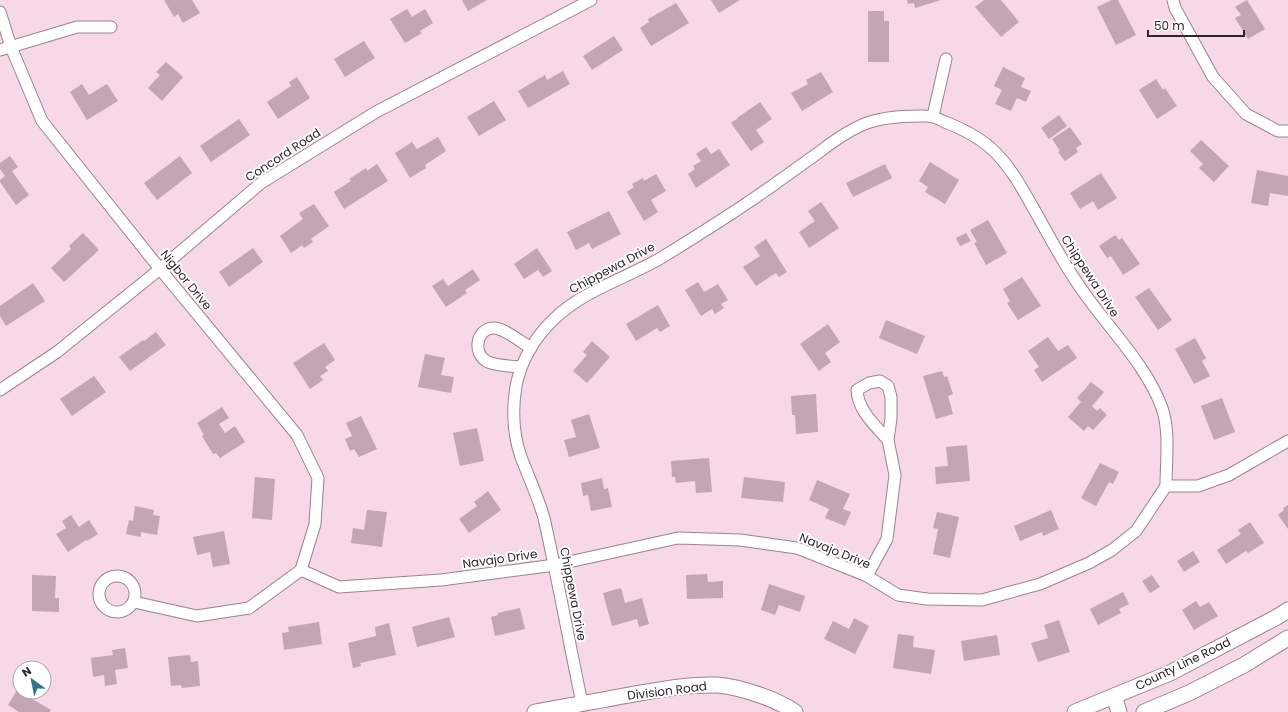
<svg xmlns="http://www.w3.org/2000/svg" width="1288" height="712" viewBox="0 0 1288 712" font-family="Poppins,sans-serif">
<rect width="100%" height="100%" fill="#f6d8e7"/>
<!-- building -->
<g fill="#c2a6b4">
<polygon points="164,0 192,0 200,13 183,23 178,14 174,17"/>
<polygon points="462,0 487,0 468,11"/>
<polygon points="711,0 740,0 719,13"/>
<polygon points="907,0 941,0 915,8 914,3 908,4"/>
<polygon points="984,0 1001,0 1019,22 1001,37 975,7"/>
<polygon points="1112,0 1118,0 1136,35 1116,45 1097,7"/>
<polygon points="1247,0 1265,29 1248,39 1235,18 1241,15 1235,7"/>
<polygon points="676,3 689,23 651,46 640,28 649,22 648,19"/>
<polygon points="407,9 412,17 425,9 433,23 420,31 422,33 405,43 390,19"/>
<polygon points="868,11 884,11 884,21 889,21 889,62 868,62"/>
<polygon points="614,36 623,50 592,70 583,56"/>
<polygon points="364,41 375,58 345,77 334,59"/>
<polygon points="166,62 183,77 162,101 148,88 160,75 156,72"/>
<polygon points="1003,67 1025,78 1021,87 1031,91 1026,102 1017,98 1011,111 995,104 1002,90 994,86"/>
<polygon points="563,71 570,84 528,108 518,91 545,75 547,80"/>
<polygon points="821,72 833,92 802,111 791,93 808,84 806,80"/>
<polygon points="297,77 310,98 278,119 267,102 291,86 289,82"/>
<polygon points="1156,79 1163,90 1165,88 1177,106 1157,119 1139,90"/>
<polygon points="82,84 89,95 107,84 118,101 87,120 70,92"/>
<polygon points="494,101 506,120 479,136 467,117"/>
<polygon points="760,102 772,119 756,130 764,142 751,151 731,123 738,118 737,118"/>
<polygon points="1059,115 1067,126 1049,139 1041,128"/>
<polygon points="239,119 250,135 211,162 200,146"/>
<polygon points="1070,127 1082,144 1076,148 1078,152 1065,161 1058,152 1060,151 1052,139"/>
<polygon points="438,137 446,151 425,165 426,168 410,178 395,153 412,142 417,149"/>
<polygon points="1201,140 1229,166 1214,182 1199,168 1203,164 1190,151"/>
<polygon points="706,147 711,154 719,149 730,165 696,188 688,174 695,169 693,166 701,161 696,154"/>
<polygon points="10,156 18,167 12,171 29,195 16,205 0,182 0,180 5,176 0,169 0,163"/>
<polygon points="180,156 192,173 157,200 144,183"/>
<polygon points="930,162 959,180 945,204 925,192 928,187 919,181"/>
<polygon points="377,164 388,181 344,209 334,192 351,181 349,179 366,168 367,171"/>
<polygon points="885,164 892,178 853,197 846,183"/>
<polygon points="1257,170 1288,176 1288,196 1270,193 1268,206 1251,203"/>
<polygon points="1101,173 1117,198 1098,210 1093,201 1080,209 1070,193"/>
<polygon points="656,174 666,191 651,200 658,212 644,221 627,192 634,187 632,184 643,178 644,181"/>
<polygon points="821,202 839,228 809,248 799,232 815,221 808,211"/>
<polygon points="314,204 329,226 311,239 313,242 304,248 302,245 291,253 280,236 303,219 299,213"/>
<polygon points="609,211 621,234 592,249 589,243 576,250 567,232"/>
<polygon points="988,220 1007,253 986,265 974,243 977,242 970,230"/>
<polygon points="83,233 99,250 64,282 51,268 71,249 69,246"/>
<polygon points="966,233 971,241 960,246 956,238"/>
<polygon points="1115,235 1119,240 1122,238 1140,264 1123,275 1111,256 1107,258 1099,246"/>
<polygon points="766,239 787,272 779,277 776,273 756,286 743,267 760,256 754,247"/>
<polygon points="253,248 263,262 229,287 219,272"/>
<polygon points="537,248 552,271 543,277 538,270 524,279 514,264"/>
<polygon points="473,269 480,280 465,290 467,293 446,307 432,286 443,279 448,286"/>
<polygon points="1022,277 1041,306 1018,320 1007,303 1010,301 1003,289"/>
<polygon points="698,282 704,292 718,284 728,300 721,304 724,308 715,314 712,309 701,316 685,290"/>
<polygon points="33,283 45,301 6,326 0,316 0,306"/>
<polygon points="1149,288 1172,320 1158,330 1135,297"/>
<polygon points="658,305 670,326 660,332 657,328 636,341 626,324"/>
<polygon points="886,320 925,336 917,354 879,338"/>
<polygon points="828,324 840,342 825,353 831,362 819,371 800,344"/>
<polygon points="156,332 166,345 130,371 119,357 143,340 144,341"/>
<polygon points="1048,337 1058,351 1068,345 1077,358 1042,382 1034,370 1039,367 1028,351"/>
<polygon points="1195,338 1206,358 1202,361 1210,376 1194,384 1175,349"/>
<polygon points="592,341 610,357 587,383 573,371 587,355 583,352"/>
<polygon points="324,343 335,360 325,367 328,371 320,376 323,380 310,389 293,363"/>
<polygon points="425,354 445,358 441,375 454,377 451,393 418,387"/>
<polygon points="942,371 944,377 947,376 953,394 948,396 953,414 936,419 923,376"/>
<polygon points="94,376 106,392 72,416 60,399"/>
<polygon points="1091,382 1104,392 1092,406 1097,411 1100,408 1107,415 1093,430 1088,426 1084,431 1068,417 1081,402 1077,398"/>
<polygon points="816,394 818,432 796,434 795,415 792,415 791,396"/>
<polygon points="1222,398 1235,432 1214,440 1201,406"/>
<polygon points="222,407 229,418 219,424 225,433 235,426 245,442 220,458 216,453 213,454 202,436 204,435 197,423"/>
<polygon points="589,414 600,448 569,457 564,440 576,437 571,420"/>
<polygon points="361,416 377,449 359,457 354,449 350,451 345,439 352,436 346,423"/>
<polygon points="477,428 484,461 460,466 453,433"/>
<polygon points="967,445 970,481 936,484 935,467 948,466 946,447"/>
<polygon points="709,458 712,492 696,493 695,481 676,483 675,477 672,477 671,461"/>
<polygon points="1100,463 1119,472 1113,484 1109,482 1096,506 1081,498"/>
<polygon points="255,477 275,479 272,520 252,518"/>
<polygon points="744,477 785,482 783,502 741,498"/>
<polygon points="602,478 604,489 608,488 612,507 591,511 588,495 583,496 581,483"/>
<polygon points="817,480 850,494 843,509 851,512 845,526 825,518 829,509 809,500"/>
<polygon points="488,491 501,510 469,533 459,519 477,506 474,502"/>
<polygon points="1288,505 1288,529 1278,515 1284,510 1283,508"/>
<polygon points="135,506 154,510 153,515 160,516 157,535 141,532 141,537 126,534 129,520 133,521"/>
<polygon points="367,510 387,512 382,547 351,543 353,528 364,530"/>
<polygon points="1051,510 1059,529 1043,536 1042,532 1020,541 1014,526"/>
<polygon points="937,512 959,517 950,558 933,554 938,529 933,528"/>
<polygon points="71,515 79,527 89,520 98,534 87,541 86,540 68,552 56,534 66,528 62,521"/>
<polygon points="1250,522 1264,543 1248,553 1246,551 1226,564 1217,550 1241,534 1238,530"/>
<polygon points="224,531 230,564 213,567 210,552 197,555 193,537"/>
<polygon points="1193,551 1200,562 1184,572 1177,561"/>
<polygon points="707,574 708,582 723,581 723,598 687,599 686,575"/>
<polygon points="32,575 56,576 55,598 59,598 59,612 32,611"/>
<polygon points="1152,575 1160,587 1150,593 1142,581"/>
<polygon points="769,584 805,596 800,612 779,605 775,615 761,610"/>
<polygon points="621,588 625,603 642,598 649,624 639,627 637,619 612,626 603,593"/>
<polygon points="1123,592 1129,604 1119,609 1121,613 1098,625 1090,609"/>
<polygon points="1196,601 1200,607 1209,602 1218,616 1194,630 1182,610"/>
<polygon points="520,608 525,629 495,636 491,617 498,615 498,613"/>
<polygon points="449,617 455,637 417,647 412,627"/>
<polygon points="854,618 869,626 855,654 824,639 833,621 849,629"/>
<polygon points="1059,620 1070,652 1038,662 1031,643 1048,638 1044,625"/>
<polygon points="319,622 322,644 284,650 282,633 289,632 288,627"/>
<polygon points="389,623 396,655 360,663 361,666 353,668 348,643 376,636 375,627"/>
<polygon points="898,634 914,636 913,647 935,650 931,674 893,668"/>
<polygon points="997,635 1000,655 964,661 961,641"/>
<polygon points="125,648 128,668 115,670 117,684 105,686 104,675 93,677 91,658 113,655 112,650"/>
<polygon points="190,655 191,662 198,661 200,686 182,688 181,685 171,686 168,657"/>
<polygon points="17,690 51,710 50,712 19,712 8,705"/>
</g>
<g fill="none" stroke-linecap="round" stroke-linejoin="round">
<defs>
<g id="street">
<polyline points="1173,0 1175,8 1213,77 1246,114 1278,131 1288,131"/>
<polyline points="0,12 11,47 42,121 160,269 297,435 318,478 315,524 301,570"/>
<polyline points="0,50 77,27 111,27"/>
<polyline points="933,116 946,59"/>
<path d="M521 367C511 366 497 366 488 362 472 354 476 329 493 328 503 327 522 343 531 348"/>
<polyline points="0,390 57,352 160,269 261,183 376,112 591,0"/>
<polyline points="1166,486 1198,486 1229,475 1288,441"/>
<polyline points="301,570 339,587 441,580 555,565 678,538 740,540 797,548 867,576 898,595 927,599 982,600 1040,584 1089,563 1112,550 1136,531 1166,486"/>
<circle cx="117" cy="594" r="18"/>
<path d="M867 576 887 539 895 475 888 440 891 418V397L888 386 880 381 869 383 857 390C858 411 875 425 888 440"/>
<polyline points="134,602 197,616 249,608 301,570"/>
<path d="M582 703C569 642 558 580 544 518 538 497 529 478 521 457 513 434 512 410 516 386 521 361 535 337 554 319 584 290 625 279 661 258 700 234 739 210 776 183 790 173 804 163 818 153 832 142 846 132 862 125 880 117 901 116 920 116 921 116 932 116 933 117 937 118 941 120 945 122 963 129 981 138 995 152 1012 169 1023 190 1035 211 1049 236 1062 261 1078 284 1104 324 1146 363 1162 408 1170 430 1166 462 1166 486"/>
</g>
<g id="secondary">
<polyline points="1114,696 1119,712"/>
<path d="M535 712C567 706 598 701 629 695 658 690 688 684 717 685 741 687 776 699 795 712"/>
<polyline points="1075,712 1170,673 1277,617 1288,610"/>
<polyline points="1144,712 1189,693 1244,665 1288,638"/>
</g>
</defs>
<!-- street casing -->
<use href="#street" stroke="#9c828f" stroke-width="13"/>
<!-- secondary casing -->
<use href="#secondary" stroke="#9c828f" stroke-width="17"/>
<!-- street -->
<use href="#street" stroke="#fff" stroke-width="11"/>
<!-- secondary -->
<use href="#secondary" stroke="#fff" stroke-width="15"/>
</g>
<g text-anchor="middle" stroke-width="4" stroke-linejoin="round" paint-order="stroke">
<!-- street labels -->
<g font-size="12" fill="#2f2429" stroke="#fff">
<text transform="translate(283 155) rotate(-33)" y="4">Concord Road</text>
<text transform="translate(612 268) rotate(-28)" y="4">Chippewa Drive</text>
<text transform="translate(1090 276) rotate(57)" y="4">Chippewa Drive</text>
<text transform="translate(186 280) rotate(51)" y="4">Nigbor Drive</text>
<text transform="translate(835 551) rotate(22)" y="4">Navajo Drive</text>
<text transform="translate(500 559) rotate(-8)" y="4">Navajo Drive</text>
<text transform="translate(573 594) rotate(79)" y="4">Chippewa Drive</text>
<text transform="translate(1183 664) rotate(-26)" y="4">County Line Road</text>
<text transform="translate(667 691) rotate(-7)" y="4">Division Road</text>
</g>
</g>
<!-- north arrow -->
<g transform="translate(32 680) rotate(327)"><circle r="19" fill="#ffffff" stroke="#aca7a9"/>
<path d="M0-3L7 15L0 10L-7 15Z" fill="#337787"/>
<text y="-6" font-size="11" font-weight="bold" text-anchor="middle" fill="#2f2429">N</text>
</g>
<!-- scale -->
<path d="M1148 30v6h96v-6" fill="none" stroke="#2f2429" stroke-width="2"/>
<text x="1154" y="30" font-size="12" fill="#2f2429" stroke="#ffffff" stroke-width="3" paint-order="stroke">50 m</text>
</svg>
